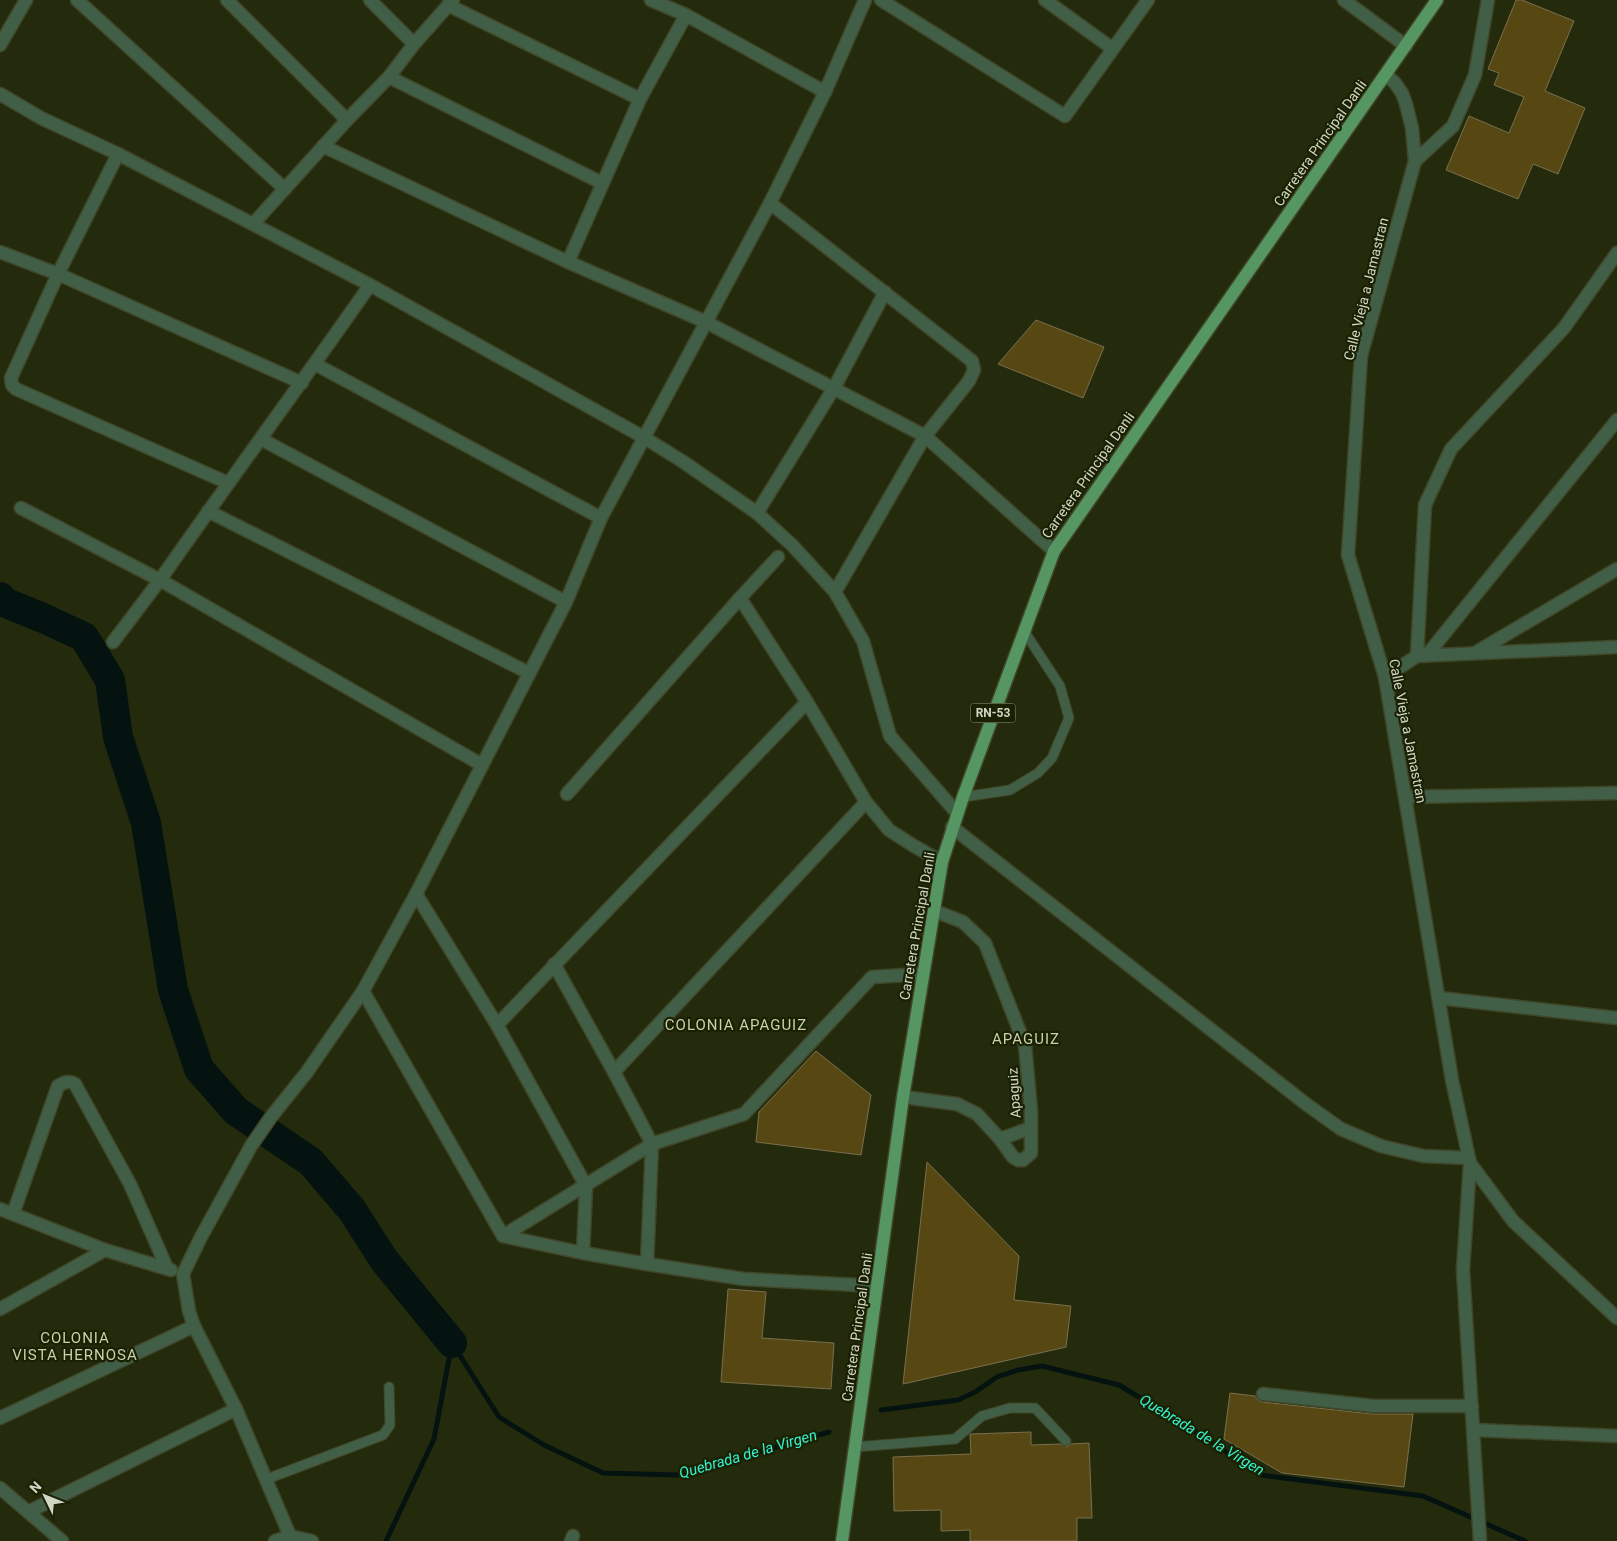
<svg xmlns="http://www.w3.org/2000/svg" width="1617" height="1541" viewBox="0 0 1617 1541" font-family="Roboto,sans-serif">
<rect width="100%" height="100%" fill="#242b0c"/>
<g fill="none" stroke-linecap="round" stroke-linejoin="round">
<!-- stream -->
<g stroke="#041310" stroke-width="5">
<polyline points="452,1343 499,1417 544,1445 603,1473 678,1475 829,1432"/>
<polyline points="881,1410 958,1400 975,1392 997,1377 1018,1370 1042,1366 1119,1385 1201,1435 1261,1475 1423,1496 1525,1541"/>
<polyline points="386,1541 434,1439 452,1343"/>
</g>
<!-- river -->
<polyline stroke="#041310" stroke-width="30" points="0,597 6,603 43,618 84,637 110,680 118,737 146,823 173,990 199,1069 236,1111 311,1162 352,1210 384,1260 452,1343"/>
</g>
<!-- building -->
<g fill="#574813" stroke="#7a6f4e">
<polygon points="1516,0 1522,0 1574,21 1545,91 1585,108 1558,174 1533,164 1518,199 1446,170 1469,116 1509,133 1524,97 1494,85 1499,73 1488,69"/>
<polygon points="1036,320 1104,347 1083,398 998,364"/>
<polygon points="816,1051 871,1095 861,1155 756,1142 759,1112"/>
<polygon points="927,1162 1019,1256 1014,1300 1071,1306 1066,1347 903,1384"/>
<polygon points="728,1289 766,1292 762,1338 834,1343 831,1389 721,1382"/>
<polygon points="1230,1393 1255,1396 1258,1400 1262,1402 1372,1414 1413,1414 1404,1487 1282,1473 1224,1439"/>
<polygon points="1031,1432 1031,1445 1061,1444 1067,1447 1071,1444 1089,1443 1092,1518 1077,1518 1077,1541 970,1541 970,1530 941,1531 941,1510 894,1511 893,1457 971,1454 970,1434"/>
</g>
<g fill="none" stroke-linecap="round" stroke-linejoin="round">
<defs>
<g id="service">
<polyline points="963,797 1010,790 1038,773 1052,758 1069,718 1060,686 1024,631"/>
<polyline points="855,1447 955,1439 982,1416 1010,1408 1035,1408 1066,1441"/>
<polyline points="267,1479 383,1435 390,1425 389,1387"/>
</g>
<g id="minor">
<polyline points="77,0 285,189"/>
<polyline points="227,0 347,120"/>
<polyline points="370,0 414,44"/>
<polyline points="651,0 686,15 825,92"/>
<polyline points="881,0 1065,116 1148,0"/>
<polyline points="1045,0 1113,49"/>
<polyline points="1344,0 1406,46"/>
<polyline points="448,5 640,99"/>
<polyline points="0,45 26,0"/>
<polyline points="389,77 602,183"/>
<polyline points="0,94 41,118 118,154 370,285 645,438 682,461 757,513 793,546 835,592 863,641 890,736 957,813"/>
<polyline points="323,146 568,262 706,322 925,436 1054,551"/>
<polyline points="118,154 58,274 11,378 12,385 16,389 228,483"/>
<polyline points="1415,161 1453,126 1475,75 1488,0"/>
<polyline points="770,203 972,361 974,370 969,381 925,436 835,592"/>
<polyline points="253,224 347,120 389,77 414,44 453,0"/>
<polyline points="0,252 58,274 302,383"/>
<polyline points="568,262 640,99 686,15"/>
<path d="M370 285C301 384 229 481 160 580L482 765"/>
<polyline points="315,364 601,518"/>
<polyline points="261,439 566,602"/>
<polyline points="21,508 160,580 113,642"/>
<polyline points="208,511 529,673"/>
<polyline points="757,513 834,388 885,292"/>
<polyline points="740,598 807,702 866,802 889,830 914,846 942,862"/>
<polyline points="1475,653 1617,569"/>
<polyline points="1427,655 1617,420"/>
<polyline points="1417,656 1425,505 1451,449 1564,328 1617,253"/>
<polyline points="1385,677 1417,656 1617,647"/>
<polyline points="567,794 740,598 778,557"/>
<polyline points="1406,797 1617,793"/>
<polyline points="952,827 1306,1104 1341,1129 1381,1146 1423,1156 1469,1158"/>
<polyline points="416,894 497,1025 586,1186 583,1253 647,1264"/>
<polyline points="554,964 614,1072 652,1144 647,1264 744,1279 877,1286"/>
<polyline points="363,991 503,1236 583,1253"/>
<polyline points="1439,998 1617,1018"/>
<polyline points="497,1025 807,702"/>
<polyline points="614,1072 866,802"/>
<polyline points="903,1097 957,1104 977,1114 1000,1139 1013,1157 1018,1160 1023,1160 1031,1153 1031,1111 1025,1045 985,943 963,922 935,911"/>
<polyline points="1000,1139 1031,1128"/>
<polyline points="1470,1163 1463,1270 1480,1541"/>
<polyline points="0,1209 105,1250 171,1270"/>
<path d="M13 1214 58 1086C64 1082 69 1080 75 1084L130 1184 167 1268"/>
<polyline points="503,1236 652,1144 744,1114 872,977 923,974"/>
<polyline points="0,1309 105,1250"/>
<polyline points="1263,1394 1373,1406 1472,1406"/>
<polyline points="0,1418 194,1326"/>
<polyline points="1474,1430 1617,1436"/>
<polyline points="0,1488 62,1541"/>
<polyline points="28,1512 236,1409"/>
<polyline points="290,1536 236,1409 194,1326 189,1311 183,1274 201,1237 251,1146 271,1117 307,1072 363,991 416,894 566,602 601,518 770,203 825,92 865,0"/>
<polyline points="275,1541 290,1536 312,1541"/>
<polyline points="571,1541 573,1536"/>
</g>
<polyline id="tertiary" points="1386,75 1395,83 1402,93 1406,104 1412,128 1415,161 1361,356 1348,555 1385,677 1452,1080 1470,1163 1513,1221 1617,1318"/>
<polyline id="primary" points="842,1541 903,1097 942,862 963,797 1054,551 1437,0"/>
</defs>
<!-- service casing -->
<use href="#service" stroke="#404629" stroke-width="11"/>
<!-- minor casing -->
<use href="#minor" stroke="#404629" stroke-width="15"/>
<!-- tertiary casing -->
<use href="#tertiary" stroke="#404629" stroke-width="15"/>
<!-- primary casing -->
<use href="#primary" stroke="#404629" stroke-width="15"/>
<!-- service -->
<use href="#service" stroke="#415f46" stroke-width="9"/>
<!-- minor -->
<use href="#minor" stroke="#415f46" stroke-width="12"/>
<!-- tertiary -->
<use href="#tertiary" stroke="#415f46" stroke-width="12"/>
<!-- primary -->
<use href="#primary" stroke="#569662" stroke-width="12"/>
</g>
<g text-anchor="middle" stroke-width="4.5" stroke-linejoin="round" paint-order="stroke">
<!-- shield labels -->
<rect fill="#1a2103" stroke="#99a08a" stroke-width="1" x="970.5" y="703.5" width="45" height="19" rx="4"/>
<g font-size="12" font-weight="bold" fill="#d0d6c4">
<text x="993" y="717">RN-53</text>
</g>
<!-- street labels -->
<g font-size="14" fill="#d0d6c4" stroke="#1a2103">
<text transform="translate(1320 143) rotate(-55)" y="5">Carretera Principal Danli</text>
<text transform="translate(1366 289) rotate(-76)" y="5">Calle Vieja a Jamastran</text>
<text transform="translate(1088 475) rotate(-55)" y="5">Carretera Principal Danli</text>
<text transform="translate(1408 731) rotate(79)" y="5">Calle Vieja a Jamastran</text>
<text transform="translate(917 926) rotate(-80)" y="5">Carretera Principal Danli</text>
<text transform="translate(1014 1093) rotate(-94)" y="5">Apaguiz</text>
<text transform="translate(857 1327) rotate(-82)" y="5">Carretera Principal Danli</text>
</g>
<!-- neighbourhood labels -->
<g font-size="15" letter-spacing="1" fill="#c7d1ad" stroke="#1a2103">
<text x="736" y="1030">COLONIA APAGUIZ</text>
<text x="1026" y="1044">APAGUIZ</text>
<text x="75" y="1343">COLONIA<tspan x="75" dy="17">VISTA HERNOSA</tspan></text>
</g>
<!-- water labels -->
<g font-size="15" font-style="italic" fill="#34f1cf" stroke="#1a2103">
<text transform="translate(1202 1435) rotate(31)" y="5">Quebrada de la Virgen</text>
<text transform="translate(748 1454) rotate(-16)" y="5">Quebrada de la Virgen</text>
</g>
</g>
<!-- north arrow -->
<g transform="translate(45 1496) rotate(313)" stroke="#1a2103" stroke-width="4" paint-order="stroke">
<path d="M0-4L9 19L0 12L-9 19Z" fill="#d0d6c4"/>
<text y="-8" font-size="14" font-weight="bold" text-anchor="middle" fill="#d0d6c4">N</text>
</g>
</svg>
